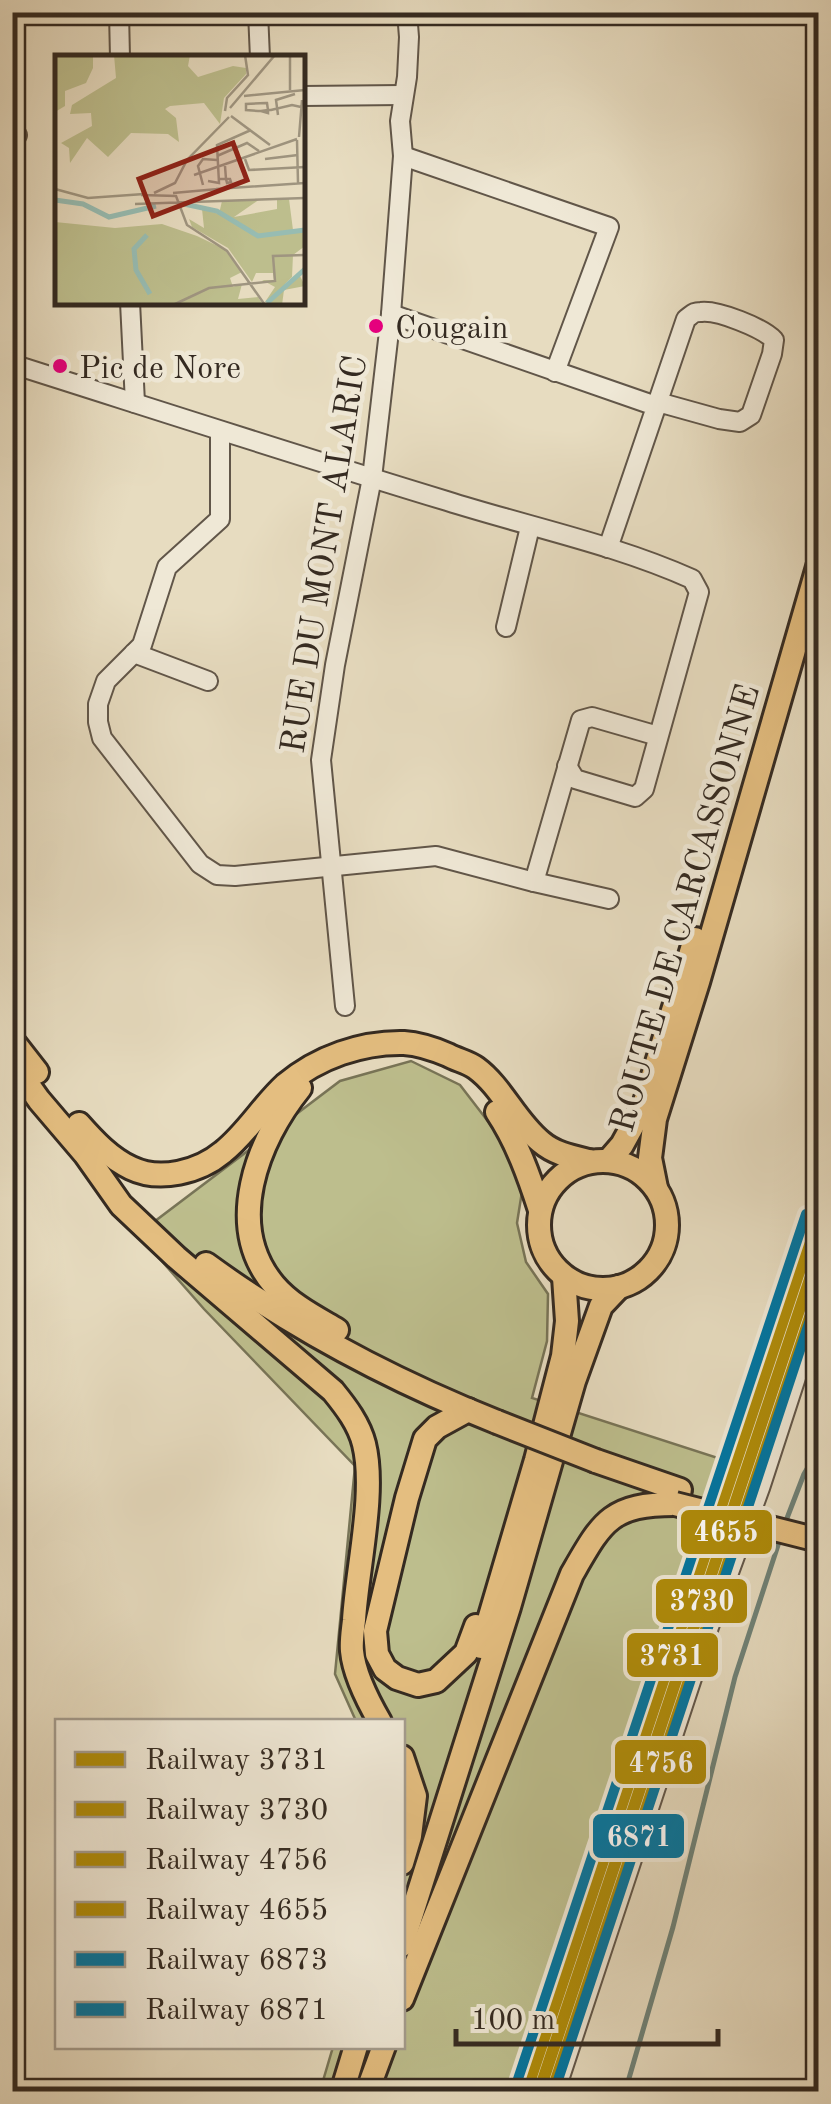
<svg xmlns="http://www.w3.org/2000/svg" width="831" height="2104" viewBox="0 0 831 2104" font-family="'Old Standard TT',serif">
<rect width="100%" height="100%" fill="#e7dcc0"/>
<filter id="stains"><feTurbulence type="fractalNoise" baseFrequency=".002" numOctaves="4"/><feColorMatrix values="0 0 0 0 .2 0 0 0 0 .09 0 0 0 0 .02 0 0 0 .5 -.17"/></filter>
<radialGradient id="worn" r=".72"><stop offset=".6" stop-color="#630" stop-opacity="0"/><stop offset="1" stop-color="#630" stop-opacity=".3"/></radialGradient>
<!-- green -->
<polygon fill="#bdbe8d" stroke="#787457" stroke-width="2.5" points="411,1061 460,1085 500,1137 524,1179 517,1223 526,1262 548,1294 547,1341 532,1398 721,1459 511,2091 320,2091 333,2047 402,2046 402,1722 356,1721 335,1674 355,1466 204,1309 138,1234 340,1081"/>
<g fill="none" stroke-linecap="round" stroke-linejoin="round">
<!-- stream -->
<g stroke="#6f8278" stroke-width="5">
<polyline points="784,1526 804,1474 818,1450"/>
<polyline points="625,2092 673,1927 735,1677 781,1536"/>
</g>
<defs>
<g id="minor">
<polyline points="119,12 120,58"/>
<polyline points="258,12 260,58"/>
<polyline points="302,96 402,95"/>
<polyline points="12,134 17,135"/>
<polyline points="403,156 609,227 555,372"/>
<polyline points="130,302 135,403"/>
<path d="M391 314 650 404H665L719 419 740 422 751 415 772 354 774 340C763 328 718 310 701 312 693 312 693 314 686 319L608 548"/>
<path d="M12 364C157 410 302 457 447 501 529 527 614 544 692 579L699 592 644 789 635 797 575 779 567 766"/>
<polyline points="220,431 220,519 167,567 142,645 106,681 98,704 98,722 102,738 200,864 217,875 235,876 436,856 534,882 609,899"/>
<polyline points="506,627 530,527"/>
<polyline points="134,653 208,681"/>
<polyline points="534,882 581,720 592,717 658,736"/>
<polyline points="345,1006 321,760 335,665 372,478 391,314 403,156 400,121 407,77 409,37 407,12"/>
<polyline points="555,2092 709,1627 760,1488 818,1310"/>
</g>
<g id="major">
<polyline points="12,1040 37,1072"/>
<path d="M12 1062 39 1100 85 1154 121 1205 176 1257 333 1391C346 1407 359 1424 364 1444 376 1492 357 1569 354 1620 353 1630 351 1641 352 1651 354 1673 369 1703 380 1722"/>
<path d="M300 1088C257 1141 224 1226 274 1285 291 1305 315 1317 337 1330"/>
<path d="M497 1112C517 1142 529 1176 540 1210"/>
<path d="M79 1124C94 1141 110 1158 131 1168 160 1182 199 1172 223 1152 247 1133 263 1105 285 1085 318 1057 362 1042 404 1043 420 1044 434 1049 448 1055 457 1060 468 1062 476 1068 502 1087 515 1121 541 1142 555 1154 572 1157 589 1161"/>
<polyline points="609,1160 622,1145 644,1105 695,939"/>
<circle cx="603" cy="1225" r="64"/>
<polyline points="656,1188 650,1158 655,1119 698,982 818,567"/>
<path d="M206 1264C295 1329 394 1381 497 1422"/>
<polyline points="468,1410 437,1427 425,1439 407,1498 375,1631 377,1654 385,1669 397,1678 418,1685 436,1681 466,1653 476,1626"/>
<polyline points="596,1461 680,1490"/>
<polyline points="481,1647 536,1460 563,1356 567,1321 564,1277"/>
<polyline points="402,1757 415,1796 410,1836 402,1863"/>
<polyline points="402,1945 509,1607 574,1381 601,1306 619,1287"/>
<path d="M402 1999 572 1574C602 1522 610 1504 675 1504"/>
<polyline points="342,2092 356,2046"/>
<polyline points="367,2092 384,2046"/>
</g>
</defs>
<!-- minor casing -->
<use href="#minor" stroke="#615649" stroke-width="22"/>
<!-- major casing -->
<use href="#major" stroke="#342a21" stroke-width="28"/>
<!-- minor -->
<use href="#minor" stroke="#efe8d6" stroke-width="18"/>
<!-- major -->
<use href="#major" stroke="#e4be80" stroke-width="22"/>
<defs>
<g id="major-bridge">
<polyline points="497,1422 596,1461"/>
<polyline points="675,1504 818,1540"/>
</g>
</defs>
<!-- major-bridge casing -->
<use href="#major-bridge" stroke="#342a21" stroke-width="28" stroke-linecap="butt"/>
<!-- major-bridge -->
<use href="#major-bridge" stroke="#e4be80" stroke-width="22"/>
<defs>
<polyline id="rail-1" points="527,2092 818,1218"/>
<polyline id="rail-2" points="538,2092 818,1252"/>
<polyline id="rail-3" points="551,2092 818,1290"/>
<polyline id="rail-4" points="540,2092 818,1256"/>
<polyline id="rail-5" points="515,2088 806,1214"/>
<polyline id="rail-6" points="554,2092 818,1296"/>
</defs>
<!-- rail-1 casing -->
<use href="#rail-1" stroke="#efe8d6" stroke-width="18"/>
<!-- rail-2 casing -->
<use href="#rail-2" stroke="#efe8d6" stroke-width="18"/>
<!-- rail-3 casing -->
<use href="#rail-3" stroke="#efe8d6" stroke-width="18"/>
<!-- rail-4 casing -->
<use href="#rail-4" stroke="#efe8d6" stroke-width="18"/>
<!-- rail-5 casing -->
<use href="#rail-5" stroke="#efe8d6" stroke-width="18"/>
<!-- rail-6 casing -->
<use href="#rail-6" stroke="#efe8d6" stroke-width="18"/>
<!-- rail-1 -->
<use href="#rail-1" stroke="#af8b08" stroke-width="10"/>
<!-- rail-2 -->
<use href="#rail-2" stroke="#af8b08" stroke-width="10"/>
<!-- rail-3 -->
<use href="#rail-3" stroke="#af8b08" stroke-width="10"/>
<!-- rail-4 -->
<use href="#rail-4" stroke="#af8b08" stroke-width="10"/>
<!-- rail-5 -->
<use href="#rail-5" stroke="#0075a1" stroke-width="10"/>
<!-- rail-6 -->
<use href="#rail-6" stroke="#0075a1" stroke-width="10"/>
</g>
<!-- markers -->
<g fill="#e5007d" stroke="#efe8d6" stroke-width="4">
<circle cx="376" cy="326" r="9"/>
<circle cx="60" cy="366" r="9"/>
</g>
<g text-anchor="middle" stroke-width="9" stroke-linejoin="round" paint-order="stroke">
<!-- bus labels -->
<g font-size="32" fill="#342a21" stroke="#efe8d6" text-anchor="start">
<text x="395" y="338">Cougain</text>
<text x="79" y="378">Pic de Nore</text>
</g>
<!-- street labels -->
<g font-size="35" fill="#342a21" stroke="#efe8d6">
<text transform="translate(323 554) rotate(-81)" y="12">RUE DU MONT ALARIC</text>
<text transform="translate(684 908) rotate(-74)" y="12">ROUTE DE CARCASSONNE</text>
</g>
</g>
<!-- overview -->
<g transform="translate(55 55)">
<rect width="250" height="250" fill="#e7dcc0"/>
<path d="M0 0H38V13L31 28 10 36V51L0 57ZM59 0H135L133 11 143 22 178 11 191 13V19L169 43 165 69 149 48 115 51 110 54 121 63 124 87 113 79 76 78 53 102 32 83 15 108 14 93 6 88 37 71 36 58 15 59 17 50 61 23ZM205 144 179 162 222 154V144H234L238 175 250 174V191L238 200 237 222 229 230 245 221 250 231 229 235 227 250 210 247 220 232 207 225H219L218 218H201L197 227 173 193 137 172 134 164 149 173 147 154 164 159 167 146ZM0 167 60 173 107 169 142 181 169 194 187 217 175 223 178 232 187 229 183 244 203 242 208 250H0Z" fill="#bdbe8d"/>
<path fill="none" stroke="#97bcb2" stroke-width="5" d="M0 145 28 149 54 162 101 151M129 149 162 156 203 181 250 175M92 180 79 194 81 215 95 239M212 248 250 214"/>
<path fill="none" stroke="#9f9580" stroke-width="2.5" d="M235 0V35M189 41 250 35M175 53 220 0M170 56 172 43 193 20 190 0M206 56 213 58V55L212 48H211L191 49V55L203 56H206L213 55H216L237 50 246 52M223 60 221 45 240 39M176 61 215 90M244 82 247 45M242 85 243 128M162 101 192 88 204 96M190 104 194 115 250 112M210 104 243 100M139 120 242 84M165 124H175L176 127 172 128 171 124 170 111M153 126 164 128 162 90 196 75M148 130 143 111 148 104 162 105M0 134 33 143 89 139M161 134 250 128M99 138 120 128 132 105 174 62M118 138 163 134M86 140 121 141 132 170 172 196 210 250M80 149 250 143M118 250 154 233 220 226 218 201 250 200"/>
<path fill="#8f2418" fill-opacity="0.15" stroke="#8f2418" stroke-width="5" d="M178 88 192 125 98 161 84 124Z"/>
<rect width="250" height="250" fill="none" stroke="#342a21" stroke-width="5"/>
</g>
<g stroke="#efe8d6" stroke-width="4">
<rect x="679" y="1508" width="95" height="48" rx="10" fill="#af8b08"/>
<rect x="654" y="1577" width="95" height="48" rx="10" fill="#af8b08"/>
<rect x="625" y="1631" width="95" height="48" rx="10" fill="#af8b08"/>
<rect x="613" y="1738" width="95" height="48" rx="10" fill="#af8b08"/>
<rect x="591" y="1812" width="95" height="48" rx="10" fill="#0075a1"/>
</g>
<g font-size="28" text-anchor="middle" font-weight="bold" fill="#fff">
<text x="726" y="1541">4655</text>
<text x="702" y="1610">3730</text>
<text x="672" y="1665">3731</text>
<text x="661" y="1772">4756</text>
<text x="639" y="1846">6871</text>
</g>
<!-- margin -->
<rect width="831" height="2104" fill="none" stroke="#e7dcc0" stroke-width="50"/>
<rect x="15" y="15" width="801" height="2074" fill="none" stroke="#342a21" stroke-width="5"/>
<rect x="25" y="25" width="781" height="2054" fill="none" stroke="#342a21" stroke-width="2.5"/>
<!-- legend -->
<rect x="55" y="1719" width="350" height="330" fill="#efe8d6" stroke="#a49c8e" stroke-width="2.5"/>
<rect x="75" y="1752" width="50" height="15" fill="#af8b08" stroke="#a49c8e" stroke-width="2.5"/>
<text x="145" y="1769" font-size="30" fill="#342a21">Railway 3731</text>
<rect x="75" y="1802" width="50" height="15" fill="#af8b08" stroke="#a49c8e" stroke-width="2.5"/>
<text x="145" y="1819" font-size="30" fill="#342a21">Railway 3730</text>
<rect x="75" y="1852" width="50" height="15" fill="#af8b08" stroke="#a49c8e" stroke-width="2.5"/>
<text x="145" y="1869" font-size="30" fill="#342a21">Railway 4756</text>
<rect x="75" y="1902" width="50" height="15" fill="#af8b08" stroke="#a49c8e" stroke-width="2.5"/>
<text x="145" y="1919" font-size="30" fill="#342a21">Railway 4655</text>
<rect x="75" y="1952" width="50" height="15" fill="#0075a1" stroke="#a49c8e" stroke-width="2.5"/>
<text x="145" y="1969" font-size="30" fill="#342a21">Railway 6873</text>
<rect x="75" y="2002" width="50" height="15" fill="#0075a1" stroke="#a49c8e" stroke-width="2.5"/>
<text x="145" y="2019" font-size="30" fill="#342a21">Railway 6871</text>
<!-- scale -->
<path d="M456 2029v15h262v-15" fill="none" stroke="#342a21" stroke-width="5"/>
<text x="471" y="2029" font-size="30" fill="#342a21" stroke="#efe8d6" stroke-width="8" paint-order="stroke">100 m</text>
<rect width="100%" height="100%" filter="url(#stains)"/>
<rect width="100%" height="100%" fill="url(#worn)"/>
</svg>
